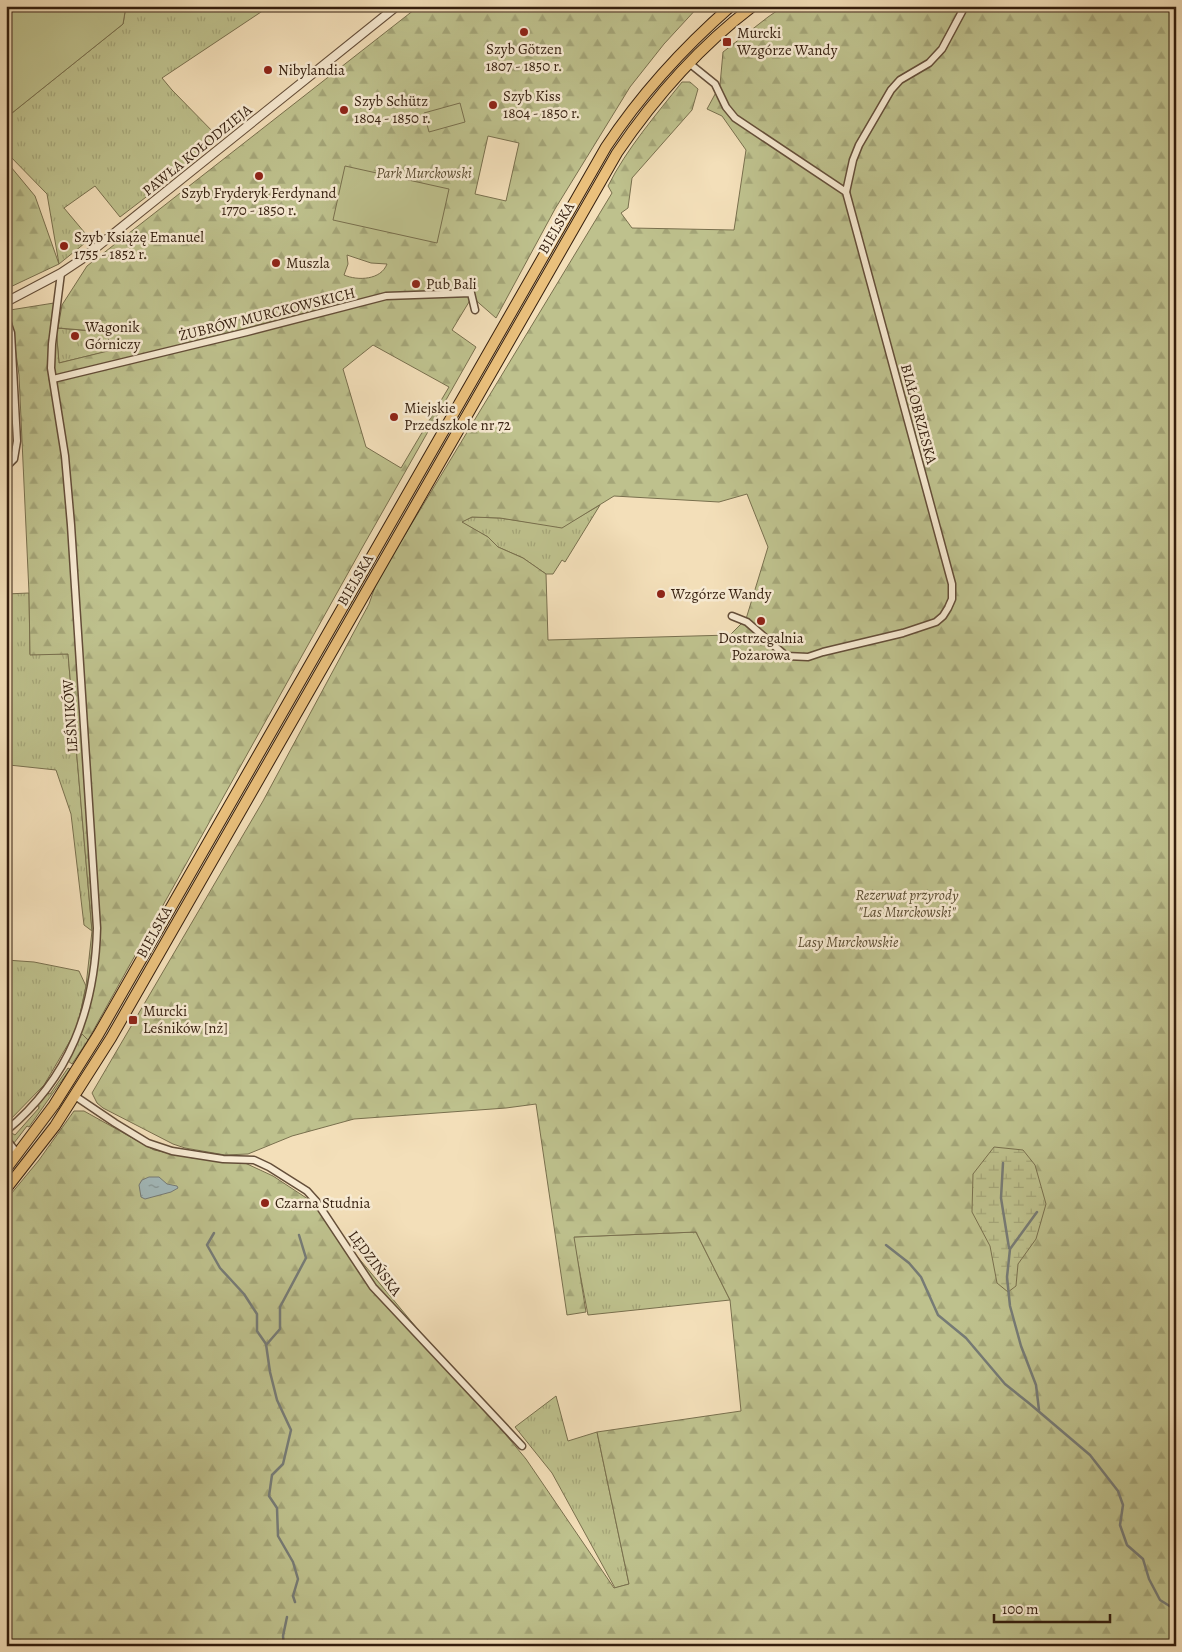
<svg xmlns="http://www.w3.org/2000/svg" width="1182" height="1652" viewBox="0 0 1182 1652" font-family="Alegreya,serif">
<defs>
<pattern id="grass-tufts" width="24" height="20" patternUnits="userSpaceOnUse" patternTransform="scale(1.25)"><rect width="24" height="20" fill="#bec18d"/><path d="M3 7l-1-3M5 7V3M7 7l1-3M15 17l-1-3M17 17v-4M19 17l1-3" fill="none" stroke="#a4a578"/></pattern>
<pattern id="forest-firs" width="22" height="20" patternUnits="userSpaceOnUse" patternTransform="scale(1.25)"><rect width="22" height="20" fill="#bec18d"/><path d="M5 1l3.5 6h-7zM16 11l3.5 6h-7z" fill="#a4a578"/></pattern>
<pattern id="wetland-marsh" width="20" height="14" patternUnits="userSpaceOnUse" patternTransform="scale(1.25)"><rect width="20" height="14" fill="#bec18d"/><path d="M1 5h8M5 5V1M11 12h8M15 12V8" fill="none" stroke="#a4a578"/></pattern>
<pattern id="water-ripples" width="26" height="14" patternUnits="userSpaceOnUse" patternTransform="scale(1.25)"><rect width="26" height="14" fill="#a2b9bb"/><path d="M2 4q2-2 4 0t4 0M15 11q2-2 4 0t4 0" fill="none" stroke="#859696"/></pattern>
</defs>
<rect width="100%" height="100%" fill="#f3dfb9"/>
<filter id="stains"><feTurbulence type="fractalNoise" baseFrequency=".004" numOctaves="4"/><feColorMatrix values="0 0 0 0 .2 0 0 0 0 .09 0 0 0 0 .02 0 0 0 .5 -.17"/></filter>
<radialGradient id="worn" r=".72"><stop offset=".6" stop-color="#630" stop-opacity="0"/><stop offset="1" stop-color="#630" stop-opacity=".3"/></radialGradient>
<!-- grass -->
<g fill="url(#grass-tufts)" stroke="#79704e">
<polygon points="126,6 270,6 162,78 172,90 218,137 171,178 120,217 95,186 64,208 90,239 59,264 47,194 6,152 6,108 12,113 123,24"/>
<polygon points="56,328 106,332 113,350 59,363"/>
<polygon points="600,505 565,562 562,560 553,574 546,574 523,558 498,547 488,537 461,522 472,517 500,518 562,527"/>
<polygon points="29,593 30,654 68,654 92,931 84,925 71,814 56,770 9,765 6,766 6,594"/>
<polygon points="6,960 34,962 79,971 86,986 77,1029 44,1085 6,1124"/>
<polygon points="82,1034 88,1040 72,1064 68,1061"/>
<polygon points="68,1068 70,1069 29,1127 27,1126 14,1143 10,1140 9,1133 10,1132 15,1135 39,1108 37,1104 47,1093 50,1094"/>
<polygon points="696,1232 730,1300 588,1315 573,1237"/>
<polygon points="556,1396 568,1441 597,1432 629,1584 615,1588 552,1473 515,1427"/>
</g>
<!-- forest -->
<g fill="url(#forest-firs)" stroke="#79704e" fill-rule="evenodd">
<path d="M419 6H699L664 44 630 87 555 209 496 318 472 297 452 330 476 347 362 548 88 1040 77 1029 86 986 92 931 68 654 30 655 29 593 19 375 10 310 54 303 59 363 112 350 106 332 58 328 62 305 87 266ZM488 136 519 143 506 201 475 194ZM347 255 371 263 387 264C381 280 358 281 344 275L348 264ZM373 345 449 387 401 468 366 447 343 369Z"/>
<path d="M784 6H1176V1646H6V1200L39 1160 74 1111H84L154 1150 193 1158 245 1163 273 1176 311 1201 526 1459 614 1588 629 1584 597 1432 741 1411 730 1300 696 1232 574 1237 586 1312 567 1315 536 1104 506 1108 354 1119 292 1136 248 1154 225 1155 185 1148 173 1144 103 1108 97 1103 92 1093 263 801 369 604 377 581 612 193 608 186C627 148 656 115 682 82H690L698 89 692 110 632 178 628 208 621 213 632 228 734 230 746 150 722 116 707 109 720 85 723 52 768 17ZM747 494 768 547 746 619 730 635 548 640 546 574 523 558 498 547 488 537 462 522 472 517 500 518 562 528 614 496 719 502Z"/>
<polygon points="6,161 35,196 59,264 6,289"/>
</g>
<!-- wetland -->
<polygon fill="url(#wetland-marsh)" stroke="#79704e" points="994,1147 1023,1150 1035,1165 1046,1204 1036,1239 1018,1264 1016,1286 1008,1292 997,1283 990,1246 972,1212 973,1174"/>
<!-- garden -->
<g fill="#bec18d" stroke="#79704e">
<polygon points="6,6 126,6 123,24 12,113 6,108"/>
<polygon points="460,103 465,122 429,132 424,113"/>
<polygon points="345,166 449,189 437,243 333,220"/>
</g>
<!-- water -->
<polygon fill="url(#water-ripples)" stroke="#767b76" points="149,1177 159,1177 167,1184 177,1186 178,1188 171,1192 145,1199 141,1197 139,1185 142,1180"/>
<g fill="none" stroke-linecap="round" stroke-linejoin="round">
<!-- stream -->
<g stroke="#767b76" stroke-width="2.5">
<polyline points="1003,1163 1001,1198 1009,1248"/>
<polyline points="1037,1212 1010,1249 1007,1277 1010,1306 1021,1346 1036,1385 1039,1410"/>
<polyline points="214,1233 207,1245 220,1268 244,1294 257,1314 257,1331 266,1344 270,1372 277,1400 291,1430 283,1464 272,1475 269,1496 277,1508 278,1536 293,1562 298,1579 293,1596 295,1602"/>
<polyline points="886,1245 909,1263 921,1277 938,1315 966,1338 1005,1384 1030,1404 1090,1455 1118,1491 1123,1505 1120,1525 1127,1545 1143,1559 1149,1579 1160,1600 1176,1610"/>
<polyline points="267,1344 280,1329 280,1307 306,1258 299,1235"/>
<polyline points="284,1646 283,1636 287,1617"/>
</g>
<defs>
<g id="minor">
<polyline points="689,63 715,84 726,107 735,118 846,192 952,584 952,599 948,608 943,616 936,622 903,633 823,652 808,657 786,656 747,622 732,616"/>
<polyline points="846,192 853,160 859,145 891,90 900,80 929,63 942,49 965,6"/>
<polyline points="6,318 11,333 17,441 14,459 6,467"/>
<polyline points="53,379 247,332 386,296 471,293 475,310"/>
<polyline points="75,1096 115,1123 148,1143 172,1151 223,1159 254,1160 269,1167 307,1191 316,1201 373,1287 522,1446"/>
<path d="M6 1131C70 1078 95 1009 97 928L71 525 65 456 51 368 52 344 61 273"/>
<polyline points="6,1139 18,1154"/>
</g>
<polyline id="tertiary" points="6,302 61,273 82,259 397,6"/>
<g id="primary">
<path d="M6 1169 54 1105 98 1035 606 147C641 94 683 48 731 6"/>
<path d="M6 1189 55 1126 111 1038 617 153C655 97 699 47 753 6"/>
</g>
</defs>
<!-- minor casing -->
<use href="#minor" stroke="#644e39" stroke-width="9"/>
<!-- tertiary casing -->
<use href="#tertiary" stroke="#644e39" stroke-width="10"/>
<!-- primary casing -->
<use href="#primary" stroke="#341e0e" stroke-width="12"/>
<!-- minor -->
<use href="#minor" stroke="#f7ead2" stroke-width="6"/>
<!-- tertiary -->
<use href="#tertiary" stroke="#f7ead2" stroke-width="8"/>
<!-- primary -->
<use href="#primary" stroke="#eac07c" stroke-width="10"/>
</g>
<!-- markers -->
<g fill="#8f2418" stroke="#f7ead2" stroke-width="2">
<circle cx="524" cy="32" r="5"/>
<rect x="722" y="37" width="10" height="10" rx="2.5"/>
<circle cx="268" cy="70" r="5"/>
<circle cx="493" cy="105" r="5"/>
<circle cx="344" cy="110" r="5"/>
<circle cx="259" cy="176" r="5"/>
<circle cx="64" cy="246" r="5"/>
<circle cx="276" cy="263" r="5"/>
<circle cx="416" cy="284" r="5"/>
<circle cx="75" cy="336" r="5"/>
<circle cx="394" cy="417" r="5"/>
<circle cx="661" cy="594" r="5"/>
<circle cx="761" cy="621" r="5"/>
<rect x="128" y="1015" width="10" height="10" rx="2.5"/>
<circle cx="265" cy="1203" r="5"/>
</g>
<g text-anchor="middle" stroke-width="5" stroke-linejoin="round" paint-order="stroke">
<!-- poi labels -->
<g font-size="15" fill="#341e0e" stroke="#f7ead2" text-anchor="start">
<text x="737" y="38">Murcki<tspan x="737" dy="17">Wzgórze Wandy</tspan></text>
<text x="524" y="54" text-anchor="middle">Szyb Götzen<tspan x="524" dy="17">1807 - 1850 r.</tspan></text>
<text x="278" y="75">Nibylandia</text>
<text x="503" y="101">Szyb Kiss<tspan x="503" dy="17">1804 - 1850 r.</tspan></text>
<text x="354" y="106">Szyb Schütz<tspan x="354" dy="17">1804 - 1850 r.</tspan></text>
<text x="259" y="198" text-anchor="middle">Szyb Fryderyk Ferdynand<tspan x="259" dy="17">1770 - 1850 r.</tspan></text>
<text x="74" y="242">Szyb Książę Emanuel<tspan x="74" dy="17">1755 - 1852 r.</tspan></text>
<text x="286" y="268">Muszla</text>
<text x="426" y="289">Pub Bali</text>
<text x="85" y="332">Wagonik<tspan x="85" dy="17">Górniczy</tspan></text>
<text x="404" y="413">Miejskie<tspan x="404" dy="17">Przedszkole nr 72</tspan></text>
<text x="671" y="599">Wzgórze Wandy</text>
<text x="761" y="643" text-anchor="middle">Dostrzegalnia<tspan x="761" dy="17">Pożarowa</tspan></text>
<text x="143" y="1016">Murcki<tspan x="143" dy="17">Leśników [nż]</tspan></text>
<text x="275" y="1208">Czarna Studnia</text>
</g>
<!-- street labels -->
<g font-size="15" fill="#341e0e" stroke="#f7ead2">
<text transform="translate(197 150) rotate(-39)" y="5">PAWŁA KOŁODZIEJA</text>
<text transform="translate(556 228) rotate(-60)" y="5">BIELSKA</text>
<text transform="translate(267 314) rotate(-14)" y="5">ŻUBRÓW MURCKOWSKICH</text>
<text transform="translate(919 414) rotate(75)" y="5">BIAŁOBRZESKA</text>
<text transform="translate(355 580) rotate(-60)" y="5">BIELSKA</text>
<text transform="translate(70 716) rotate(-94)" y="5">LEŚNIKÓW</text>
<text transform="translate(154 932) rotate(-61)" y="5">BIELSKA</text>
<text transform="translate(375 1263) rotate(53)" y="5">LĘDZIŃSKA</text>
</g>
<!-- park labels -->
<g font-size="15" font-style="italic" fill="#5d4f34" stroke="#f7ead2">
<text x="424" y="178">Park Murckowski</text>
<text x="907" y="900">Rezerwat przyrody<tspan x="907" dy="17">"Las Murckowski"</tspan></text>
<text x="848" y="947">Lasy Murckowskie</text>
</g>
</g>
<!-- margin -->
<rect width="1182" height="1652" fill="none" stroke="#f3dfb9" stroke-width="25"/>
<rect x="8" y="8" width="1167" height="1637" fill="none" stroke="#341e0e" stroke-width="2.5"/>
<rect x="12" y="12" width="1157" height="1627" fill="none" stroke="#341e0e"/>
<!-- scale -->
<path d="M994 1614v8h116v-8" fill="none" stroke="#341e0e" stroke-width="2.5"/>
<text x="1002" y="1614" font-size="15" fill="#341e0e" stroke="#f7ead2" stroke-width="4" paint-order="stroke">100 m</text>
<rect width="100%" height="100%" filter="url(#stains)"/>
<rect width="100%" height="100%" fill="url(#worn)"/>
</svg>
